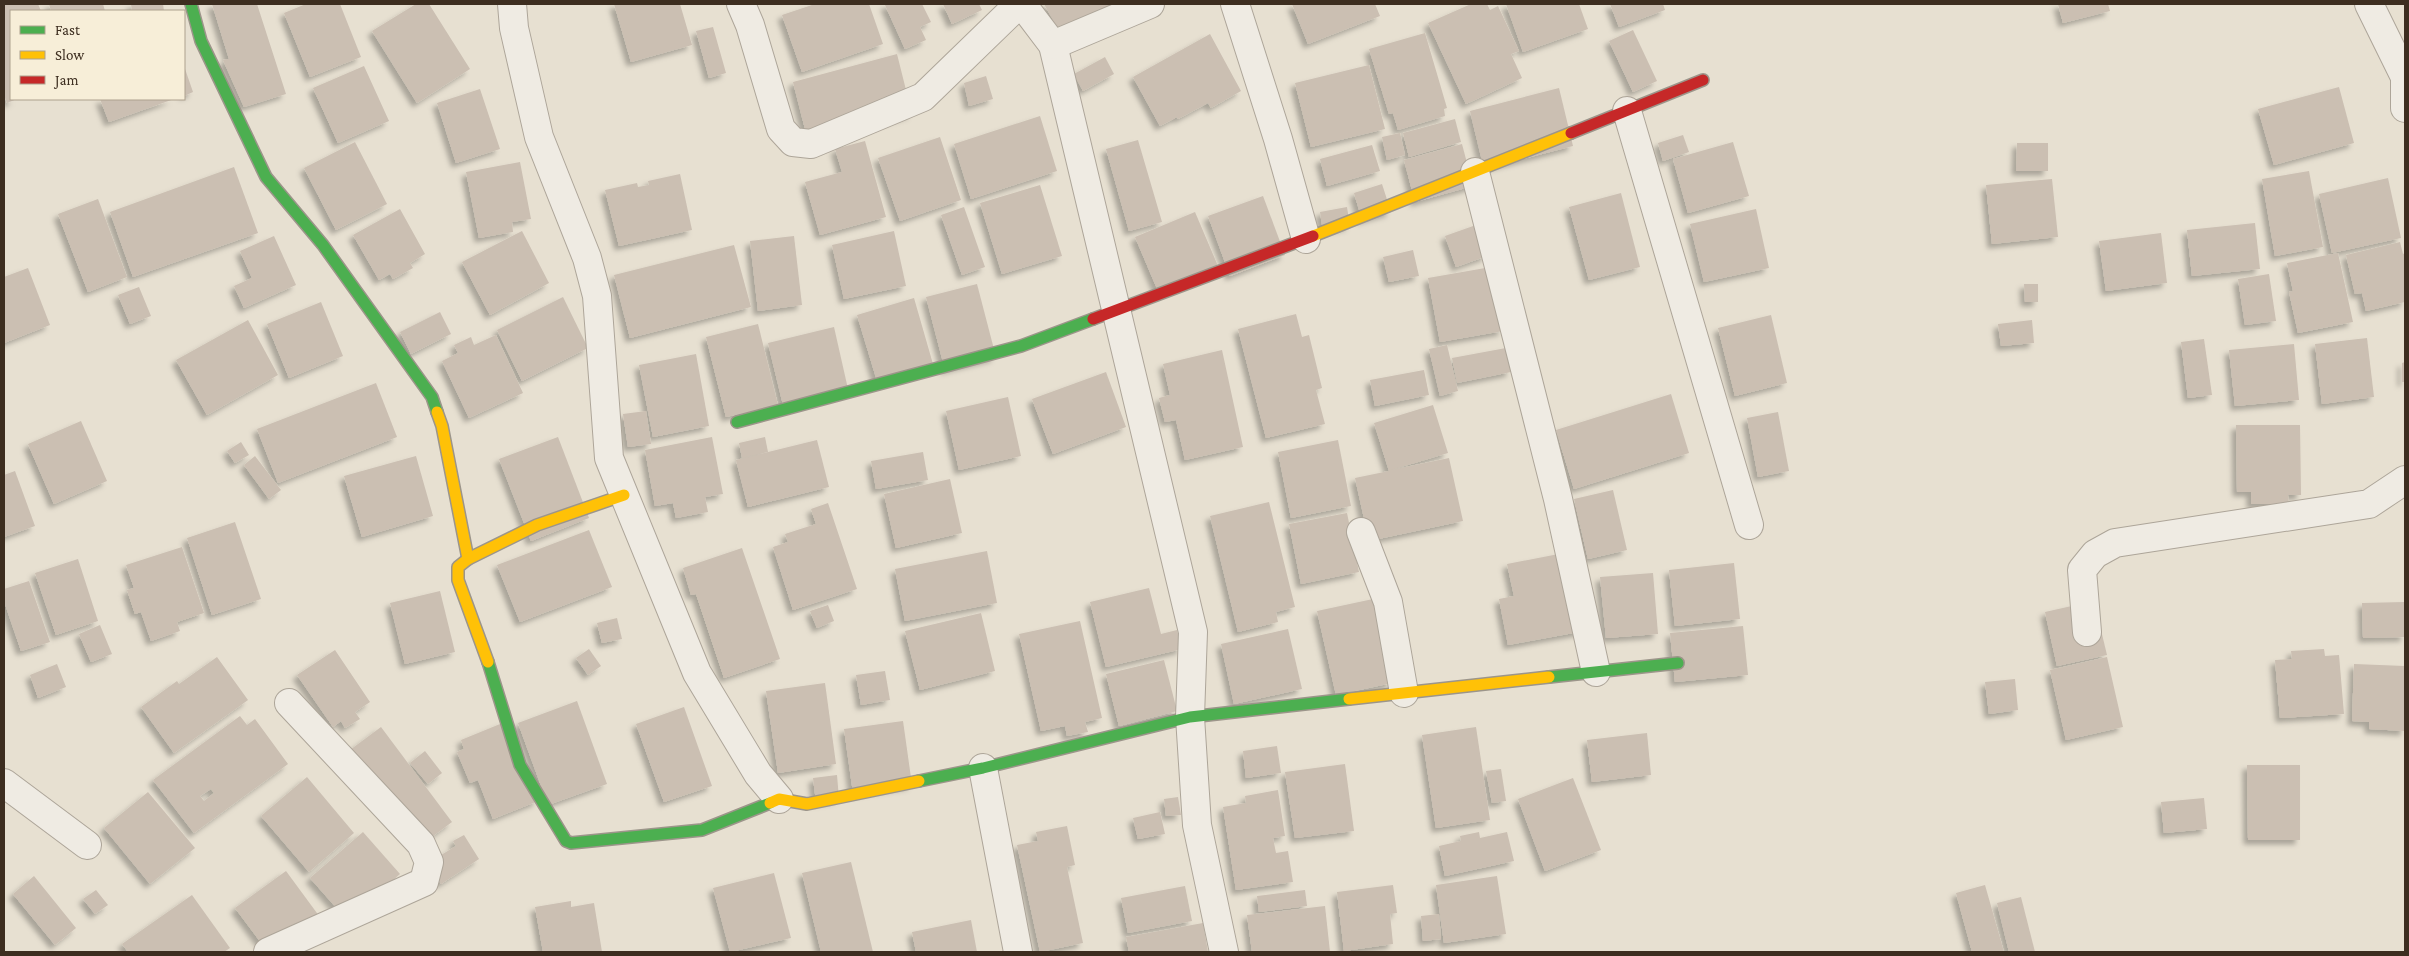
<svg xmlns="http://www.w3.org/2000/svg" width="2409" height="956" viewBox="0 0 2409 956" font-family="'Crimson Pro',serif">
<defs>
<filter id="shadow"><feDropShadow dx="-4.5" dy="4.5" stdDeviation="2.5" flood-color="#0004"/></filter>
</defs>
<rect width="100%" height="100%" fill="#e7e0d1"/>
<!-- building -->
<g fill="#cbbfb2" fill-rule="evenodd" filter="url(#shadow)">
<polygon points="4,4 38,4 41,11 11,11 11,99 17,99 7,103 4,95"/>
<polygon points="49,4 103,4 105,11 51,11"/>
<polygon points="131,4 163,4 164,11 132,11"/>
<polygon points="212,4 257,4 286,94 244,107 223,60 229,59"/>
<polygon points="306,4 340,4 361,57 310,77 284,13"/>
<polygon points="416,4 429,4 470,69 417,103 372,31"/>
<polygon points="614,4 680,4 692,45 631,62"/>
<polygon points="815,4 869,4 883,44 802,72 782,15"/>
<polygon points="888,4 922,4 931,22 920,27 926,40 905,49 885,5"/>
<polygon points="943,4 979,4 982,10 952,24"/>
<polygon points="1044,4 1115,4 1065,41"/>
<polygon points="1292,4 1375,4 1380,16 1308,44"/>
<polygon points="1471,4 1487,4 1490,10 1498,6 1519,51 1511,54 1522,78 1466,104 1428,23"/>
<polygon points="1506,4 1579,4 1588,29 1523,52"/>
<polygon points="1610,4 1663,4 1665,10 1619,27"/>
<polygon points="2058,4 2108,4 2110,11 2063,23"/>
<polygon points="713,27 726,73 709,78 696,31"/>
<polygon points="1633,30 1657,81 1633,92 1609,41"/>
<polygon points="1425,33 1447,108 1444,109 1445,116 1398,130 1393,113 1389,114 1369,49"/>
<polygon points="1210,34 1241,91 1211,108 1208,103 1178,119 1177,117 1160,126 1133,77"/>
<polygon points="897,54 912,114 808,141 793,82"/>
<polygon points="1105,57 1114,74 1083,91 1074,74"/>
<polygon points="1369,65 1385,129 1311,147 1295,83"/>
<polygon points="184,66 193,92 184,96"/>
<polygon points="364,66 389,121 338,143 313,88"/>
<polygon points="986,76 993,99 969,106 964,83"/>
<polygon points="2339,87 2354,143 2274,165 2258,109"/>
<polygon points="1559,88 1573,146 1484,169 1470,111"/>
<polygon points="480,89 500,149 456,163 437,103"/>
<polygon points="100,99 174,99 109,122"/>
<polygon points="1040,116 1057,171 971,199 954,144"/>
<polygon points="1455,119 1461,142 1409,157 1403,133"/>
<polygon points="1400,133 1405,155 1387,160 1382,137"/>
<polygon points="1683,135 1689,152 1663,161 1658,143"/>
<polygon points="940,137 961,200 900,221 878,158"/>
<polygon points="1138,140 1162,222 1129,231 1106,149"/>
<polygon points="865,141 886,217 820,235 805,182 842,172 835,149"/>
<polygon points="355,142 387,204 336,230 304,168"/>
<polygon points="1733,142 1749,196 1688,213 1673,159"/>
<polygon points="2017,143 2048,143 2048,171 2016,171"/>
<polygon points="1462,144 1473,186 1415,202 1404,160"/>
<polygon points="1372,145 1380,171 1327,186 1320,159"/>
<polygon points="520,162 531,219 512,222 513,232 479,238 466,172"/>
<polygon points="234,167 258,233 133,277 110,212"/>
<polygon points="2309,171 2323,247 2275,256 2262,179"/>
<polygon points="680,174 692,230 619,246 605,190 637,183 638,187 649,185 648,181"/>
<polygon points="2388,178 2401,238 2332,253 2319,194"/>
<polygon points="2052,179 2058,237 1992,244 1986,185"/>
<polygon points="1382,184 1391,212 1362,220 1354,193"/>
<polygon points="1040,185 1062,256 1002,274 980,203"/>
<polygon points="1621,193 1640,267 1589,280 1569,207"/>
<polygon points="1263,196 1285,255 1230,276 1208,216"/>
<polygon points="98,199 127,277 88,292 58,214"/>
<polygon points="964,207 985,267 962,275 941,215"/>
<polygon points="1347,207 1350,226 1323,231 1320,212"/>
<polygon points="400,209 425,254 410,263 413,268 393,279 390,274 379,280 353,235"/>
<polygon points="1756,209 1769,268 1704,282 1690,224"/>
<polygon points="1195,212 1218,266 1158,291 1135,237"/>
<polygon points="2255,223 2260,269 2192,276 2187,230"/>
<polygon points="1476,225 1487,256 1456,267 1445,236"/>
<polygon points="522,231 549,283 490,315 462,262"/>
<polygon points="894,231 906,286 844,299 832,245"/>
<polygon points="2161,233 2167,283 2106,291 2099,241"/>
<polygon points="274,236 296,285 244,308 234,286 252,278 240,251"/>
<polygon points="794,236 802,305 758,311 750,241"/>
<polygon points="2400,242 2403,254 2405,253 2405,302 2366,311 2362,293 2355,294 2346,255"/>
<polygon points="734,245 751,307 630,338 614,275"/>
<polygon points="1413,250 1419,276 1389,282 1383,257"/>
<polygon points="2338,253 2353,322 2298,333 2289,292 2293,291 2287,263"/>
<polygon points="1491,267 1503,331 1440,342 1428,278"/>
<polygon points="28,268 50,325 4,343 4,277"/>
<polygon points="2269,274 2276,321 2245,325 2238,279"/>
<polygon points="977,284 996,357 945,370 926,297"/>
<polygon points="2024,284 2038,284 2038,302 2025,302"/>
<polygon points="139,287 151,316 130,324 118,295"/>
<polygon points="563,297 588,348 522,381 497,330"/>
<polygon points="914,298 933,364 877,381 857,315"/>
<polygon points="321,302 343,356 289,378 267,324"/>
<polygon points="440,312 451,334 411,354 400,332"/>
<polygon points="1296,314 1302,337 1309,335 1322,388 1316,390 1325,424 1266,438 1238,329"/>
<polygon points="1771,315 1787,383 1735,396 1718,328"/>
<polygon points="248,320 278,375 207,415 176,360"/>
<polygon points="2032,320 2034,343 2001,346 1998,324"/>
<polygon points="758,324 778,405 726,417 706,337"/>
<polygon points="834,327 848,389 783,405 768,343"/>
<polygon points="496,335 523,393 469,418 442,361 458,353 454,345 471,337 474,345"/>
<polygon points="2367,338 2374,397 2322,404 2315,344"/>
<polygon points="2204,339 2212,395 2188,398 2181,342"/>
<polygon points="2294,344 2299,400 2235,406 2229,350"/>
<polygon points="1447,345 1458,391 1440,396 1429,349"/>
<polygon points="1506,348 1511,372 1457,383 1452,358"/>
<polygon points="1222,350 1243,447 1185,460 1176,420 1165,422 1159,398 1170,395 1163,364"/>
<polygon points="696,354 709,426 653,437 639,365"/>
<polygon points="2405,362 2405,382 2402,382 2402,363"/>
<polygon points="1424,370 1429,395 1375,406 1370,380"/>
<polygon points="1106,372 1126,427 1053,454 1032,399"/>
<polygon points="376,383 397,437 278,483 257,429"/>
<polygon points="1671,394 1689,453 1574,489 1556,430"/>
<polygon points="1008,397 1021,456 959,470 946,411"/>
<polygon points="1433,405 1448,453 1391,470 1449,458 1463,521 1369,541 1355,478 1389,471 1374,423"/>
<polygon points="646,411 651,444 628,447 623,414"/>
<polygon points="1778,412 1789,471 1758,477 1747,418"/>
<polygon points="81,421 107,481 54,504 28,444"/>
<polygon points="2236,425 2300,425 2301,495 2288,495 2289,504 2251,504 2251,492 2237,492"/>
<polygon points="558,437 589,518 531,541 499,459"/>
<polygon points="712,437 723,494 705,497 708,512 676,518 673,503 655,506 645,450"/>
<polygon points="765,437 768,452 742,458 739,443"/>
<polygon points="817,440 829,487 748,507 736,460"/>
<polygon points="1338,440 1351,506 1291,518 1278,452"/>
<polygon points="241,442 249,455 235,463 227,451"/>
<polygon points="923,452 928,480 876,489 871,461"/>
<polygon points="255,456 281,490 269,499 244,465"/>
<polygon points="416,456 433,516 362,537 344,476"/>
<polygon points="15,471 35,526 4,537 4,475"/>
<polygon points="950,479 962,533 896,548 884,494"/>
<polygon points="1613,490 1627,550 1588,559 1574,499"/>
<polygon points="1269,502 1295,607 1276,612 1278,622 1238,632 1210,516"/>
<polygon points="828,503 857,589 793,610 773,547 788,542 785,534 816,524 811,509"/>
<polygon points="1347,513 1359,572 1301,584 1289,524"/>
<polygon points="235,522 261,599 212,615 187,538"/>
<polygon points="589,530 612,587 520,622 497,565"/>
<polygon points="182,547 204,613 177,622 180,631 151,641 141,612 135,614 127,590 134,588 126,565"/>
<polygon points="742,548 780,659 724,678 696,594 691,595 683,568"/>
<polygon points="987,551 997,603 905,621 895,569"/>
<polygon points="1574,551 1590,630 1508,645 1499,599 1514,596 1507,564"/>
<polygon points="78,559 98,621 56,635 35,573"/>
<polygon points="1734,563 1740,619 1675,626 1669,570"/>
<polygon points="1653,573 1658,634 1606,638 1600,577"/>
<polygon points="29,581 50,642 21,651 4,601 4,589"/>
<polygon points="1149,588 1161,634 1177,630 1182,649 1106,667 1090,602"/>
<polygon points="440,591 455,652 405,664 390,603"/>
<polygon points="1373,599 1392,683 1336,695 1317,611"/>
<polygon points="2094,601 2107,655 2057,666 2045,612"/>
<polygon points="2405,602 2405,637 2363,638 2362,603"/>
<polygon points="828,605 834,621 817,628 810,611"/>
<polygon points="981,613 995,671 920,690 905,631"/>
<polygon points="617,618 622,639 602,643 597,623"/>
<polygon points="1080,621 1102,718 1085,722 1088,732 1067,736 1065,726 1041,731 1019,634"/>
<polygon points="100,625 112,654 91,662 79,634"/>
<polygon points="1743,626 1748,675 1675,682 1670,633"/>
<polygon points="1288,629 1302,689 1234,704 1221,644"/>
<polygon points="589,649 601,666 588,675 576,658"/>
<polygon points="2324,649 2325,656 2339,655 2344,714 2280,718 2275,660 2292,659 2291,651"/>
<polygon points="335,650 370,702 355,712 360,719 345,728 341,721 333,727 297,675"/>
<polygon points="217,657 248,700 174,753 141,707 177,681 179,684"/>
<polygon points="2107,657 2123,727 2066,740 2050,670"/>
<polygon points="1164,660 1177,711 1119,726 1106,674"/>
<polygon points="57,664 66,687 38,698 30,675"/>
<polygon points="2354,664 2405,666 2405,731 2369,729 2369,722 2352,721"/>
<polygon points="885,671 890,700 861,705 856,675"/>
<polygon points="2015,679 2018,710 1989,714 1985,682"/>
<polygon points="825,683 836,764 778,773 766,691"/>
<polygon points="577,701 607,784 548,805 518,723"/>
<polygon points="684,707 712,786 664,802 636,724"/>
<path d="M240 716 247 725 255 719 288 764 194 833 153 780ZM211 789 214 793 204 801 200 796Z"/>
<polygon points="903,721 912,785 853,793 844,729"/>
<polygon points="505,722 538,801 493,819 478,780 470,783 457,752 464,749 461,740"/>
<polygon points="381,727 452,822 418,847 346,753"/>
<polygon points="1476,727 1490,820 1436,828 1422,735"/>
<polygon points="1647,733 1651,775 1592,782 1587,740"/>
<polygon points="1277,746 1281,773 1246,778 1243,751"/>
<polygon points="425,751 442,773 428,784 410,763"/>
<polygon points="1345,764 1354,831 1295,838 1285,772"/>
<polygon points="2247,765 2300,765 2300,840 2248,840"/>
<polygon points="1501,769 1506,801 1492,803 1486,771"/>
<polygon points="837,775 839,799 816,802 813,778"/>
<polygon points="307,777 354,833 309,872 261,816"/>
<polygon points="1573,778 1601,850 1545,871 1518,799"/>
<polygon points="1278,790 1285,836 1273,838 1276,853 1288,851 1293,882 1236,890 1223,807 1246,803 1245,796"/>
<polygon points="148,792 195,848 150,884 104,828"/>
<polygon points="1178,797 1181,815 1166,816 1164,799"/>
<polygon points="2204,798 2207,829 2164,833 2161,802"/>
<polygon points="1160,812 1165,834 1138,839 1133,818"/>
<polygon points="1067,826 1075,865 1067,867 1083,943 1040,952 1017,845 1038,841 1036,832"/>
<polygon points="363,832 400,874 347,920 310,878"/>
<polygon points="1479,832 1480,838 1507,832 1514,861 1445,876 1439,846 1461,841 1460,836"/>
<polygon points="464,835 479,859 441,884 428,863 456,846 453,841"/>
<polygon points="851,862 873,952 821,952 802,873"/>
<polygon points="286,871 325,924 268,952 235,908"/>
<polygon points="774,873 791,938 730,952 713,888"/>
<polygon points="34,876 76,928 55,945 13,894"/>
<polygon points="1497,876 1506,934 1444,943 1436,885"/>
<polygon points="1393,885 1397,913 1390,914 1393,944 1344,951 1337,892"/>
<polygon points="1985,885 2004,952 1972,952 1956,893"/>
<polygon points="1185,886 1192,921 1128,933 1121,898"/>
<polygon points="96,890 108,905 95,914 83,899"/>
<polygon points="1305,890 1307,906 1259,912 1257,896"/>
<polygon points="192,895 230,948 224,952 128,952 122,944"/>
<polygon points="2021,897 2035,952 2009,952 1997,903"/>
<polygon points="571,901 571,907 594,903 602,952 543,952 535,907"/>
<polygon points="1325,906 1330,952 1252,952 1247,915"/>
<polygon points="1439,914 1441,939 1423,941 1421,916"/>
<polygon points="971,920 977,952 916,952 912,932"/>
<polygon points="1203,923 1208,952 1129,952 1126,937"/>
</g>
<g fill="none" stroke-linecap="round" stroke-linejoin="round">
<defs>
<g id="street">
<polyline points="512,4 514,28 539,137 587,258 597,296 609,458 697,673 758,774 779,799"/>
<polyline points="741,4 750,25 781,129 793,142 811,144 923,97 1019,4"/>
<polyline points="1022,4 1053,45 1193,632 1190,717 1197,825 1224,952"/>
<polyline points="1235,4 1278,139 1306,239"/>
<polyline points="2369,4 2404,75"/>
<polyline points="1053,45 1150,4"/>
<polyline points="2405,70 2405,108"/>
<polyline points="1627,111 1749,525"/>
<polyline points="1475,172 1558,499 1596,672"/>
<polyline points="1361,532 1388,602 1404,693"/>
<polyline points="2087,632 2082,570 2095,554 2115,543 2369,504 2405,480"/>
<polyline points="983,768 1018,952"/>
<polyline points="4,783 87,845"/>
<polyline points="268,952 424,882 429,862 421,844 289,703"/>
</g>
<g id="fast">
<polyline points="191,4 201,41 266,177 323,245 432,397 437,412"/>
<polyline points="737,422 1021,346 1093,319"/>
<polyline points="488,662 520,765 566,841 571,843 702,830 770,803"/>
<polyline points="1549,677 1678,663"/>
<polyline points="919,781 983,768 1190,717 1349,699"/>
</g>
<g id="slow">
<polyline points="1313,236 1571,133"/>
<polyline points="437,412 442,426 468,559"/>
<polyline points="488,662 458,580 458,567 468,559 537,525 624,495"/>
<polyline points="1349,699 1549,677"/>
<polyline points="770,803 779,799 807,804 919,781"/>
</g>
<g id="jam">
<polyline points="1571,133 1703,80"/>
<polyline points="1093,319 1313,236"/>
</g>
</defs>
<!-- street casing -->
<use href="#street" stroke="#ada599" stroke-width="30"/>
<!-- fast casing -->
<use href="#fast" stroke="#9c958a" stroke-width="14"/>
<!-- slow casing -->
<use href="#slow" stroke="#9c958a" stroke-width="14"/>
<!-- jam casing -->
<use href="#jam" stroke="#9c958a" stroke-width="14"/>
<!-- street -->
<use href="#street" stroke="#efebe3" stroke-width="28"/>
<!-- fast -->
<use href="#fast" stroke="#4caf50" stroke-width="11"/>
<!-- slow -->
<use href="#slow" stroke="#ffc107" stroke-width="11"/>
<!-- jam -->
<use href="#jam" stroke="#c62828" stroke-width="11"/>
</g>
<!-- border -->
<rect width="2409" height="956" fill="none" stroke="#3d2e20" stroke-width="10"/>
<!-- legend -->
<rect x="10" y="10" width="175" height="90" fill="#f7eed8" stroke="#ada18e"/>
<rect x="20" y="26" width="25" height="8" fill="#4caf50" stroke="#ada18e"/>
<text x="55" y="35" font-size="15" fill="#3d2e20">Fast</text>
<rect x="20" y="51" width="25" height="8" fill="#ffc107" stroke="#ada18e"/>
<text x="55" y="60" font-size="15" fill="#3d2e20">Slow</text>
<rect x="20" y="76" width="25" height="8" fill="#c62828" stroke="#ada18e"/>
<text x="55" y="85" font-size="15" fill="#3d2e20">Jam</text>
</svg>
